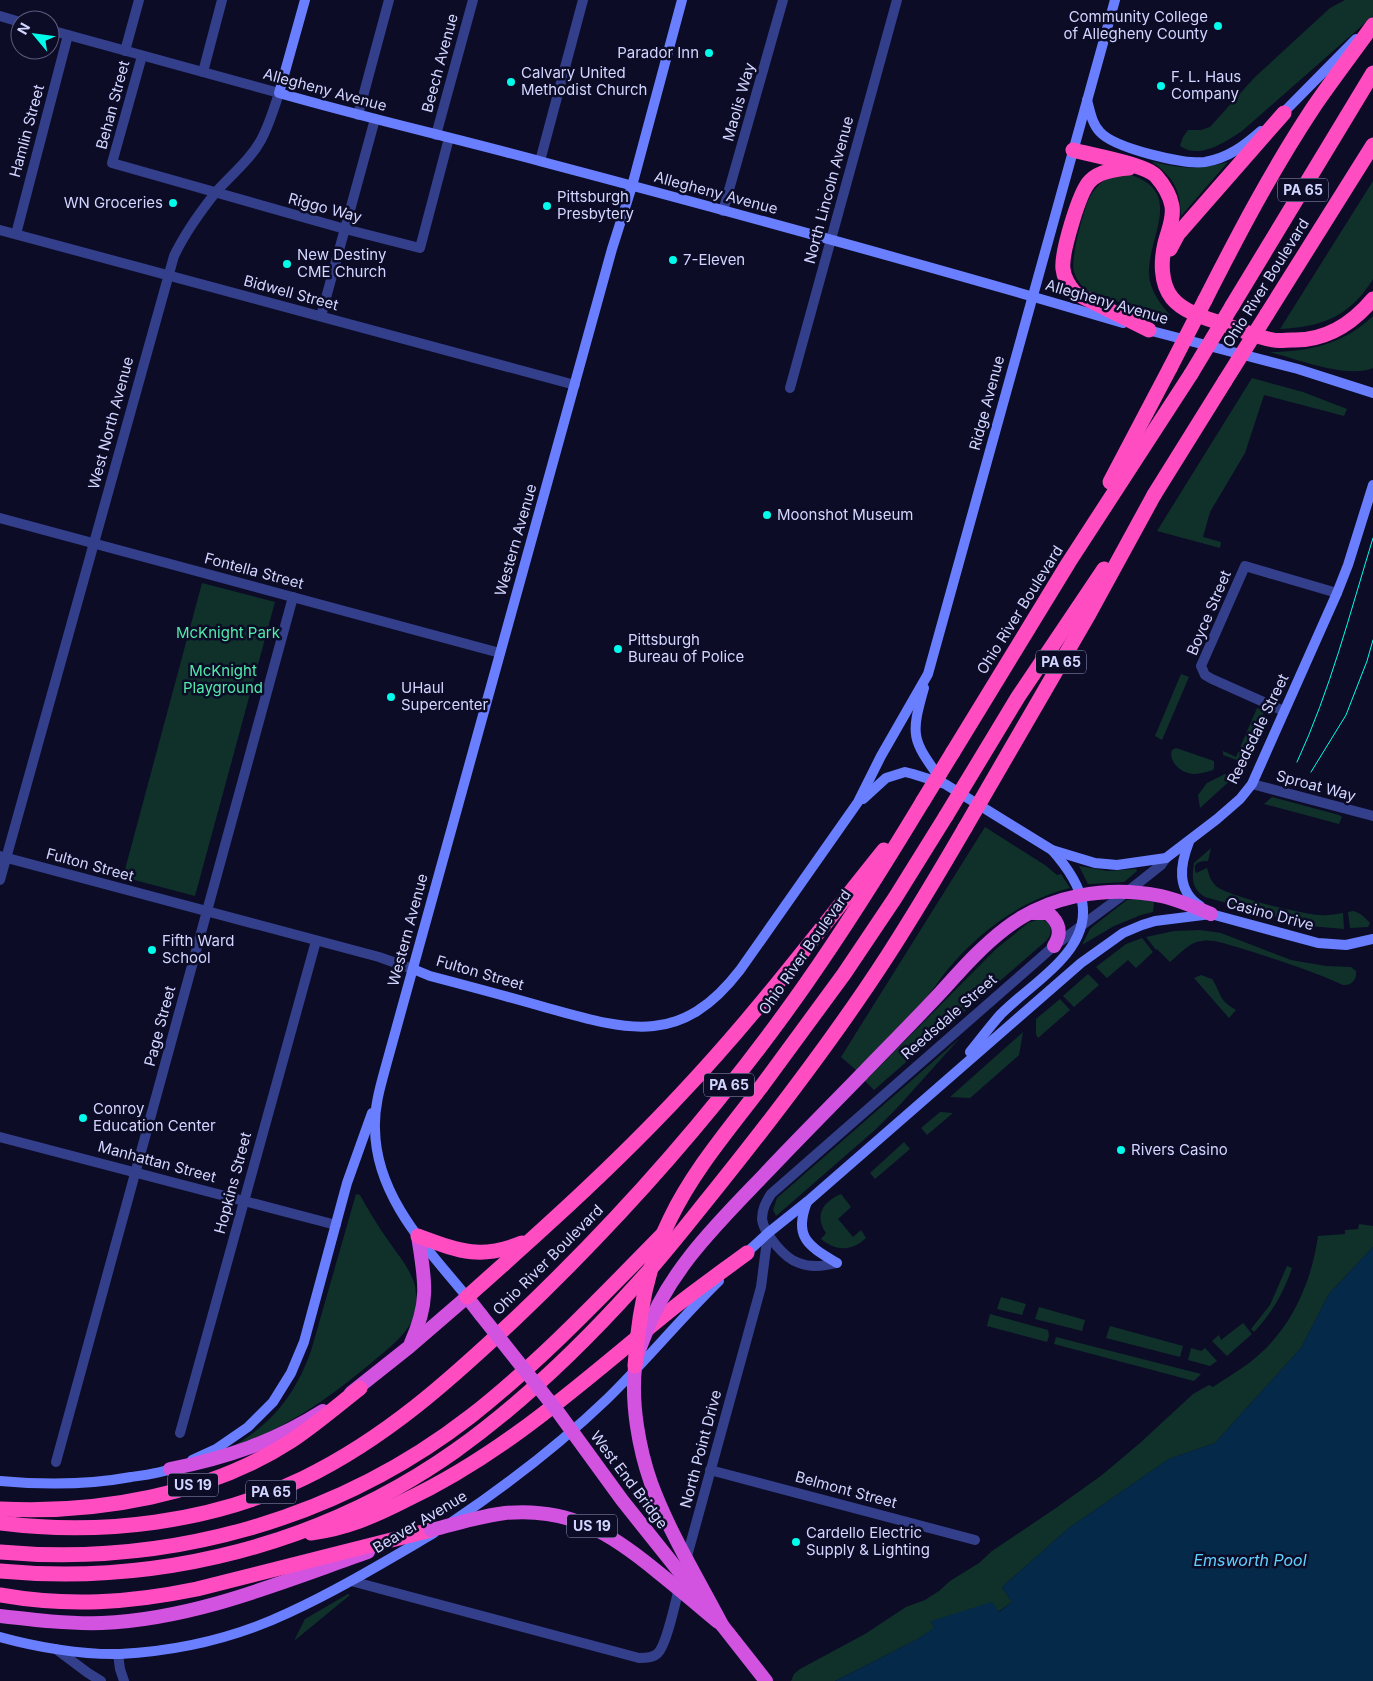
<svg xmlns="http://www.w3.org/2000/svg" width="1373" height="1681" viewBox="0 0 1373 1681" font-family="Inter,sans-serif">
<rect width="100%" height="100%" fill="#0c0c27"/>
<!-- green -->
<g fill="#0f312a">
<path d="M1345 0H1373V16L1242 131C1225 142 1200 160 1180 146L1183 137 1188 130H1201L1210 127 1254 78 1330 8Z"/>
<path d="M1151 161C1181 169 1197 170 1228 162L1181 216C1180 188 1173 177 1151 161Z"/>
<path d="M1131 175C1185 193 1147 237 1149 275 1150 290 1160 304 1170 315L1168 317 1093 294C1084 289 1077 282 1074 272 1070 259 1083 214 1088 201 1091 194 1096 187 1102 182 1110 176 1121 176 1131 175Z"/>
<path d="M1373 181V279C1350 316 1323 327 1280 329Z"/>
<path d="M1373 316V368C1348 379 1296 359 1270 352 1308 352 1344 344 1373 316Z"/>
<polygon points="1252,378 1303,392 1347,409 1344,416 1264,395 1245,453 1210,512 1203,537 1221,542 1220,548 1157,531"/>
<polygon points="202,583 275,602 195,896 123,877"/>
<polygon points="1181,674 1189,677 1162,740 1155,736"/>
<polygon points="1257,708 1265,710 1257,728 1254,726 1249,736 1253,738 1242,762 1223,755 1223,751 1236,757"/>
<path d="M1176 748 1214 761V768L1213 770C1207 772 1199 774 1193 774 1181 773 1168 762 1172 750Z"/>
<polygon points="1225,774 1234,777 1200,808 1198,795 1207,783"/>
<polygon points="1272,797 1339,815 1342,817 1339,824 1264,804"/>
<path d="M985 827 1045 865 1057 875 1061 874 1070 888C1020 901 981 930 948 969 939 980 932 992 922 1002 902 1026 878 1048 856 1070L841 1057Z"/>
<path d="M1211 848 1208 861C1199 861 1192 863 1196 873L1207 868C1209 874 1210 880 1215 885 1225 896 1302 914 1320 915 1327 916 1336 914 1343 913L1344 929 1310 926 1205 897C1191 889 1192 877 1194 863Z"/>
<polygon points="1079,866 1108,871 1136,869 1137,871 1124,882 1091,884 1088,884"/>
<polygon points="1139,899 1154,902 1153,912 1141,915 1114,926 1082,945 1090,929 1096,924 1127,900"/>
<path d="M1353 911C1361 913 1364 917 1370 923L1368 927 1350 928 1348 912Z"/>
<path d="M1040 919C1051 922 1054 931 1047 940L874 1090 865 1081 996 949 1028 923Z"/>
<path d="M1200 930 1221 933 1291 960 1326 966 1351 967 1356 971C1357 979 1352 986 1343 985 1310 970 1275 959 1240 948 1228 945 1215 939 1202 941 1189 942 1180 954 1170 962L1157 949 1156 950 1146 937 1174 931Z"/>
<polygon points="1142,938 1153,952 1136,968 1128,960 1107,978 1096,967 1126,944"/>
<polygon points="1088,974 1099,985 1074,1007 1063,996"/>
<path d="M1201 975 1212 979C1222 994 1217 999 1236 1010L1229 1018 1194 978Z"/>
<polygon points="1060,999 1070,1010 1038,1038 1036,1034 1036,1019"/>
<polygon points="1023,1032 1019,1055 970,1098 950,1097"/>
<polygon points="960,1038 897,1108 876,1129 776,1216 773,1210 777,1198"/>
<polygon points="940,1112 953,1113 927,1135 921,1128"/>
<polygon points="904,1142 910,1149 875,1179 870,1173"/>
<path d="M356 1194 360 1195C369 1211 379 1228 390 1243 399 1256 411 1270 415 1286 417 1298 417 1312 411 1323 403 1337 389 1348 377 1358 334 1395 286 1429 232 1447 273 1423 295 1395 311 1351Z"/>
<path d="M841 1194 851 1207 838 1219 853 1237 861 1230 866 1238C852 1251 837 1252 821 1239L826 1233C814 1215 823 1202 841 1194Z"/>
<path d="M1359 1224 1373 1226V1247L1329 1294 1301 1348 1215 1443 1169 1459 1069 1528 1002 1587 1012 1602 998 1612 931 1622 935 1628 918 1639 835 1681H791L794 1674 800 1669 865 1634 906 1607 925 1600 939 1591 950 1581 979 1563 992 1551 1056 1508 1102 1475 1140 1443 1193 1394 1209 1385 1213 1387C1225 1379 1238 1371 1249 1363 1290 1332 1311 1285 1318 1236L1345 1234V1230L1358 1229Z"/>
<path d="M1287 1266 1292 1268C1284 1292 1272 1313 1254 1332L1251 1329 1270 1305Z"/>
<polygon points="1001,1297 1026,1304 1022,1315 997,1309"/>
<polygon points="1039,1307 1085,1320 1082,1331 1035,1319"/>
<polygon points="990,1314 1048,1330 1049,1336 1047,1342 987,1326"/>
<polygon points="1243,1323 1252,1334 1227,1356 1212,1341 1219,1335 1221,1340"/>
<polygon points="1110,1326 1183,1346 1180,1357 1106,1338"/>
<polygon points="1056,1337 1201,1374 1194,1381 1054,1344"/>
<polygon points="1191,1348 1201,1351 1205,1348 1217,1361 1210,1366 1188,1360"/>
<polygon points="348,1594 350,1595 294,1641 305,1619"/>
</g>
<!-- water -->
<polygon fill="#052948" points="1373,1247 1373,1681 835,1681 918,1639 934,1628 931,1621 992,1602 999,1612 1012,1602 1002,1587 1069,1528 1169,1459 1215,1443 1301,1348 1329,1294"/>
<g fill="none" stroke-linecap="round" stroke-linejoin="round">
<!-- minor -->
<g stroke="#333f8a" stroke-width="10">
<polyline points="125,51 139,0"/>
<polyline points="142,56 112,163 345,229 420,248 449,138"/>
<polyline points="203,72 222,0"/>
<polyline points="358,115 389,0"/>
<polyline points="436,135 473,0"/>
<polyline points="540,161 583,0"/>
<polyline points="723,211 783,0"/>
<polyline points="0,230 575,385"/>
<polyline points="16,234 68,35"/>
<polyline points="321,316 375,119"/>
<polyline points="790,388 897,0"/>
<polyline points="0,518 500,653"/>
<polyline points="1284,711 1212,679 1205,675 1201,666 1245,566 1337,593"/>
<polyline points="0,856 379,957 413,969"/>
<polyline points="0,1137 336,1225"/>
<path d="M837 1263C825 1266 811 1268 799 1263 785 1259 764 1234 762 1219 762 1209 766 1202 771 1194L1054 946 1127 892 1161 865 1166 858"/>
<polyline points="180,1433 316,941"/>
<polyline points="56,1462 293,597"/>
<polyline points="710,1470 975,1540"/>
<polyline points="686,1560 761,1287 768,1233"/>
<path d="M351 1581 639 1658C645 1658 653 1658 658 1653 667 1644 676 1599 680 1584"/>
<polyline points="56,1649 88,1673 101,1681"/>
<polyline points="118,1654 120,1669 124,1681"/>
</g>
<!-- tertiary -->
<g stroke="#333f8a" stroke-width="10">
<polyline points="0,16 20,22"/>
<polyline points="1252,784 1373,816"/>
<path d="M0 880 174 256C185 233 200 212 216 192 231 175 250 160 261 140 269 125 274 109 279 93L50 30"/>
</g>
<!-- secondary -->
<g stroke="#697fff" stroke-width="10">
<path d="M305 0 279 93C366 118 455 138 543 162 736 213 930 266 1123 323"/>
<path d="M1087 100C1090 111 1092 124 1100 132 1114 148 1184 165 1205 162 1228 158 1244 146 1261 131"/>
<polyline points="1280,116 1356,39"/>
<polyline points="1144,329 1298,369 1373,393"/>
<path d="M924 688C910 737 912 739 941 780"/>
<polyline points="863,799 886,778 905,772 913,774 945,784 1052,850 1095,863 1117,865 1166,858 1217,819 1240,799 1252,784 1337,593 1348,565 1373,485"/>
<path d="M1189 842C1180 865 1176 890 1200 906"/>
<path d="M413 969 430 976C468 986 506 996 544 1007 627 1030 680 1048 740 970L858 802 881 756 928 674 1115 0"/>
<path d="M970 1052C980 1040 990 1026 1001 1014 1020 995 1043 980 1061 960 1098 920 1084 886 1052 850"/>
<path d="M807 1202C793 1238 809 1246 837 1263"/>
<polyline points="743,1256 768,1233 808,1201 1081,963 1123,933 1142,925 1155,921 1211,914 1318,943 1346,945 1373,939"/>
<path d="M467 1297C427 1248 376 1197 375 1129 374 1106 381 1084 387 1062L612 249 632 186 682 0"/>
<polyline points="192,1460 216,1449 248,1427 273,1402 291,1373 304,1342 347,1183 372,1113"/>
<path d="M0 1481C44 1485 88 1485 131 1477 146 1475 163 1473 176 1467"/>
<path d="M452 1522C507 1485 559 1445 607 1399 646 1361 680 1319 719 1281"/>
<path d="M0 1637C36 1647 82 1655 120 1654 177 1651 235 1638 288 1613 338 1590 386 1561 434 1533"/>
</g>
<!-- trunk -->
<g stroke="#d253e0" stroke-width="14">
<path d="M1033 913H1048C1060 923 1062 933 1054 946"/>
<path d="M862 1074C888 1047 915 1020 941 992 961 970 981 947 1006 928 1049 895 1108 885 1161 896 1179 900 1195 907 1211 914"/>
<path d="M411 1343C430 1301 425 1280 418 1236"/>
<polyline points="351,1393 409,1347 467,1297 481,1315"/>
<path d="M170 1469C226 1458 274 1442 323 1411"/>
<path d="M0 1616C34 1620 68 1624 102 1623 195 1619 282 1582 368 1552"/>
<polyline points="722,1625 766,1681"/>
</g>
<!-- motorway -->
<g stroke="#ff4dc1" stroke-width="15">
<path d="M1073 150C1091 155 1145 164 1156 176 1163 184 1170 195 1172 206 1174 219 1168 231 1165 243 1161 260 1160 283 1172 298 1184 313 1209 319 1226 325 1241 330 1257 337 1273 340 1279 341 1286 340 1292 340 1326 341 1352 324 1373 299"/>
<path d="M1129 168C1116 169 1099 171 1090 181 1079 192 1061 254 1063 269 1064 279 1069 286 1075 293L1149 330"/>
<polyline points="1170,249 1178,234 1284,113"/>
<path d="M1205 300C1238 235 1272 170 1313 108 1332 80 1353 53 1373 25"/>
<polyline points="1232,306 1373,73"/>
<polyline points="1267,314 1373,145"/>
<polyline points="1110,482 1170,368"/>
<polyline points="1154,495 1225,381"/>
<polyline points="953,752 1069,562 1191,374"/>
<polyline points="761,1087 844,974 895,898 946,816"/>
<path d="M418 1236C459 1251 480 1260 522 1243"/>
<path d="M467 1297C540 1232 614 1166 681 1094 754 1017 818 932 884 850"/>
<path d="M0 1509C97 1514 208 1495 291 1441 315 1425 337 1406 360 1388"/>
<path d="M0 1523C101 1536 211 1523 304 1478 386 1438 450 1380 516 1318 622 1217 721 1105 805 985 847 925 885 864 923 801"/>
<path d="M311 1533C347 1528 372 1517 404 1501 510 1451 587 1377 677 1305 700 1287 724 1270 747 1253"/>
<path d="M0 1552C168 1567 337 1520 471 1416 541 1361 602 1296 664 1233"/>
<path d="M0 1571C160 1586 323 1544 455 1451 521 1404 582 1345 636 1285 664 1255 689 1222 715 1190 776 1114 835 1037 888 955 915 913 940 871 965 828"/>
<path d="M0 1595C68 1607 129 1603 197 1589L431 1530"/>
</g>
<!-- tram -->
<g stroke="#00fdeb" stroke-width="1">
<path d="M1297 762C1330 691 1350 613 1373 538"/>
<polyline points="1311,772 1346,715 1367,661 1373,640"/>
</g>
<!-- trunk-bridge -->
<g stroke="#d253e0" stroke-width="14">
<polyline points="481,1315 558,1412 622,1500 701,1599"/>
<path d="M431 1530C456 1524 480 1516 505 1513 570 1507 611 1533 659 1573 679 1589 698 1605 718 1622"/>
<path d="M722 1625C698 1579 669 1532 651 1483 639 1449 631 1404 635 1367 636 1356 641 1345 645 1335 668 1271 718 1223 764 1175 796 1141 829 1108 862 1074"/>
</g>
<!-- motorway-bridge -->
<g stroke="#ff4dc1" stroke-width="15">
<polyline points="1170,368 1205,300"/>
<polyline points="1191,374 1232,306"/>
<polyline points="1225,381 1267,314"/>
<polyline points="923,801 953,752"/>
<polyline points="946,816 1018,697 1104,569"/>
<polyline points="965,828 1089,614 1154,495"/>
<path d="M635 1366C638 1316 647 1265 670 1219 693 1171 729 1129 761 1087"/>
</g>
</g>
<!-- markers -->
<g fill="#00fdeb" stroke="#0c0c27" stroke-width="2">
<circle cx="1218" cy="26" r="5"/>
<circle cx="709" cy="53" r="5"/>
<circle cx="511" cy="82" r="5"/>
<circle cx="1161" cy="86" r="5"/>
<circle cx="173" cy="203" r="5"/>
<circle cx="547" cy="206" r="5"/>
<circle cx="673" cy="260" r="5"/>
<circle cx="287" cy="264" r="5"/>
<circle cx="767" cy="515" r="5"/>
<circle cx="618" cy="649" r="5"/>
<circle cx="391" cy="697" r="5"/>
<circle cx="152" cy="950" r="5"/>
<circle cx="83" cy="1118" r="5"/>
<circle cx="1121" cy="1150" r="5"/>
<circle cx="796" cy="1542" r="5"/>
</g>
<g text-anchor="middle" stroke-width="5" stroke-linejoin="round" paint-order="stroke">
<!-- shield labels -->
<g fill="#0c0c27" stroke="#9799be" stroke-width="1">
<rect x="1278" y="178.5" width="50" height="23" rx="4"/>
<rect x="1036" y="650.5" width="50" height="23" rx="4"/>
<rect x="704" y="1073.5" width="50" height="23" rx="4"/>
<rect x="168" y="1473.5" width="50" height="23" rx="4"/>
<rect x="246" y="1480.5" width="50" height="23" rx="4"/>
<rect x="567" y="1514.5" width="50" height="23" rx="4"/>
</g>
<g font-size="14" font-weight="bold" fill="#d2d5ff">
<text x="1303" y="195">PA 65</text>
<text x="1061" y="667">PA 65</text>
<text x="729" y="1090">PA 65</text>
<text x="193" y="1490">US 19</text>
<text x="271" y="1497">PA 65</text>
<text x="592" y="1531">US 19</text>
</g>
<!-- poi labels -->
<g font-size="15" fill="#d2d5ff" stroke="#0c0c27" text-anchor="start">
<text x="1208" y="22" text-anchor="end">Community College<tspan x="1208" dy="17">of Allegheny County</tspan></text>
<text x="699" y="58" text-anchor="end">Parador Inn</text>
<text x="521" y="78">Calvary United<tspan x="521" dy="17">Methodist Church</tspan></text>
<text x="1171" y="82">F. L. Haus<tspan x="1171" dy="17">Company</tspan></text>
<text x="557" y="202">Pittsburgh<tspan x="557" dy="17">Presbytery</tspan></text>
<text x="163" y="208" text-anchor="end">WN Groceries</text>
<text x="297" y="260">New Destiny<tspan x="297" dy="17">CME Church</tspan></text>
<text x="683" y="265">7-Eleven</text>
<text x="777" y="520">Moonshot Museum</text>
<text x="628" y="645">Pittsburgh<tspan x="628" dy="17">Bureau of Police</tspan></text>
<text x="401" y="693">UHaul<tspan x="401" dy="17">Supercenter</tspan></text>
<text x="162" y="946">Fifth Ward<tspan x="162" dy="17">School</tspan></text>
<text x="93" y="1114">Conroy<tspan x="93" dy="17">Education Center</tspan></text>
<text x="1131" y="1155">Rivers Casino</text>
<text x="806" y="1538">Cardello Electric<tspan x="806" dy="17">Supply &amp; Lighting</tspan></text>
</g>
<!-- street labels -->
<g font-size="15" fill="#d2d5ff" stroke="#0c0c27">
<text transform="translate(440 63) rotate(-75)" y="5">Beech Avenue</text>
<text transform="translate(325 90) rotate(15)" y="5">Allegheny Avenue</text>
<text transform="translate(739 102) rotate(-74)" y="5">Maolis Way</text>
<text transform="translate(113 105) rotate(-75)" y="5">Behan Street</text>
<text transform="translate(27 131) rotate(-75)" y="5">Hamlin Street</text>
<text transform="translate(829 190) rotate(-75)" y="5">North Lincoln Avenue</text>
<text transform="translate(716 193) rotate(15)" y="5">Allegheny Avenue</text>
<text transform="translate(325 208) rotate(15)" y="5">Riggo Way</text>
<text transform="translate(1266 283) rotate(-58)" y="5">Ohio River Boulevard</text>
<text transform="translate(291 293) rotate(15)" y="5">Bidwell Street</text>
<text transform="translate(1107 302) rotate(16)" y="5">Allegheny Avenue</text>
<text transform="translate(987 403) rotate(-75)" y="5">Ridge Avenue</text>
<text transform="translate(111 423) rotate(-75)" y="5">West North Avenue</text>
<text transform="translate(516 540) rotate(-74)" y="5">Western Avenue</text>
<text transform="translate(254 571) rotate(15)" y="5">Fontella Street</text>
<text transform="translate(1020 610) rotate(-58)" y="5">Ohio River Boulevard</text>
<text transform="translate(1209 613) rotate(-67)" y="5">Boyce Street</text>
<text transform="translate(1258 729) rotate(-64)" y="5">Reedsdale Street</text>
<text transform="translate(1316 786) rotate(15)" y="5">Sproat Way</text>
<text transform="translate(90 865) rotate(15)" y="5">Fulton Street</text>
<text transform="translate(1270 914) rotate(15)" y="5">Casino Drive</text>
<text transform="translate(408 930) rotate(-75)" y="5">Western Avenue</text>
<text transform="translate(805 952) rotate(-55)" y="5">Ohio River Boulevard</text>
<text transform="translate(480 973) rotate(16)" y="5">Fulton Street</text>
<text transform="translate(949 1017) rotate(-41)" y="5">Reedsdale Street</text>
<text transform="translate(160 1026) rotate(-75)" y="5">Page Street</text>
<text transform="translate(157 1162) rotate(15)" y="5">Manhattan Street</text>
<text transform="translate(233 1183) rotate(-75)" y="5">Hopkins Street</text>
<text transform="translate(548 1260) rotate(-45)" y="5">Ohio River Boulevard</text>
<text transform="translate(701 1449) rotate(-75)" y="5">North Point Drive</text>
<text transform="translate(629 1480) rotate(53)" y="5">West End Bridge</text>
<text transform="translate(846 1490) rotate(15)" y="5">Belmont Street</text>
<text transform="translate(420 1522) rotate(-31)" y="5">Beaver Avenue</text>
</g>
<!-- park labels -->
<g font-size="15" fill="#52ebaa" stroke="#0c0c27">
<text x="228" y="638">McKnight Park</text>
<text x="223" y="676">McKnight<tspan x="223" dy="17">Playground</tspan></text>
</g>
<!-- water labels -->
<g font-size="16" font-style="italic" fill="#60d1ff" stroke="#0c0c27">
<text x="1250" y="1566">Emsworth Pool</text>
</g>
</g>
<!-- north arrow -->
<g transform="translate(35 35) rotate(299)"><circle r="24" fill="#0c0c27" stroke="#5b5c7d"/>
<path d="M0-4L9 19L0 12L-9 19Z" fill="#00fdeb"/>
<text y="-8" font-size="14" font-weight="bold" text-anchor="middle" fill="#d2d5ff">N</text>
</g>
</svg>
